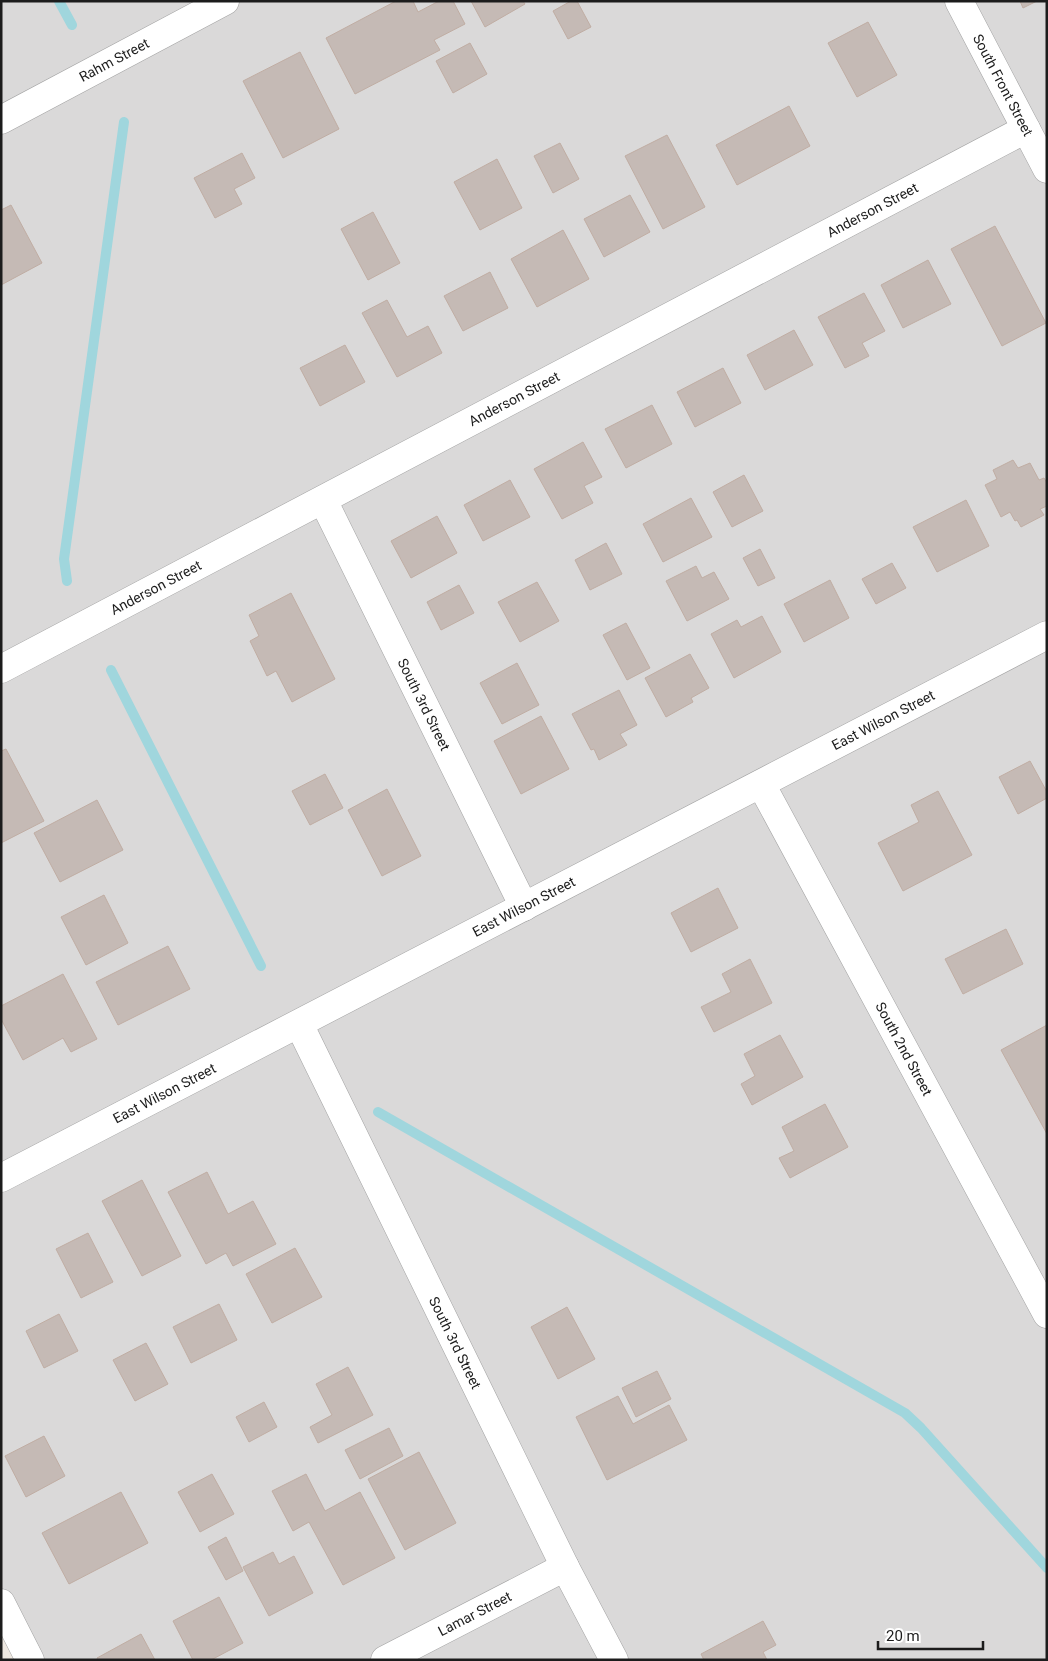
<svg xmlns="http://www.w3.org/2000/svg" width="1048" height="1661" viewBox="0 0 1048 1661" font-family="Roboto,sans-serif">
<rect width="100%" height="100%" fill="#eee8e1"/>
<!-- residential -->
<polygon fill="#dad9d9" points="1,1 1047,1 1047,1660 16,1660 1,1632"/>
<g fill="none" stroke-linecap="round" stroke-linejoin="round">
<!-- stream -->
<g stroke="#a0d6dd" stroke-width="10">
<polyline points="59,1 72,25"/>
<polyline points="67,581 64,559 124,122"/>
<polyline points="111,670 261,966"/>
<polyline points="378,1112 905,1413 921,1428 1047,1568"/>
</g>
</g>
<!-- building -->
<g fill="#c5bab5" stroke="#c0ada3">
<polygon points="396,1 413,1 418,12 439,1 453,1 465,24 434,40 440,50 355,94 326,38"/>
<polygon points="471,1 523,1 525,4 485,27"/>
<polygon points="571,1 577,1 591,27 568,39 553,11"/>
<polygon points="1020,1 1037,1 1023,8"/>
<polygon points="868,22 897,75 857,97 828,43"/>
<polygon points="470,43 487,74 453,93 436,61"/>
<polygon points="300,52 339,129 283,158 243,81"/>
<polygon points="789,106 810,146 737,185 716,145"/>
<polygon points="667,135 705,207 663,229 625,156"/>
<polygon points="560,143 579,179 553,193 534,156"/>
<polygon points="242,153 255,178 234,189 242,204 215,218 194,178"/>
<polygon points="497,159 522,208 480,230 454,182"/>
<polygon points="630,195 650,232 604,257 584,219"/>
<polygon points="11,205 42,263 1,285 1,210"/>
<polygon points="373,212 400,263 368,280 341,229"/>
<polygon points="995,226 1046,323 1002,346 951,249"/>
<polygon points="563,230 589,279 537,307 511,259"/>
<polygon points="928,260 951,304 903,328 881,285"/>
<polygon points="490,272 508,308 463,331 444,296"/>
<polygon points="864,293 885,331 862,343 869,356 845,368 818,317"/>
<polygon points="387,300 407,337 428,326 442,353 397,377 362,313"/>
<polygon points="794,330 813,365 765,390 747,355"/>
<polygon points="345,345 365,382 320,406 300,368"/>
<polygon points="723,368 741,403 695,427 677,392"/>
<polygon points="652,405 672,444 626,468 605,429"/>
<polygon points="583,442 602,477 584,486 593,503 562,519 534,469"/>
<polygon points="1013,460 1018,468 1030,463 1039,480 1044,478 1047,483 1047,506 1040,509 1044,515 1021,527 1017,520 1015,521 1010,512 1001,517 985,485 997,479 993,470"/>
<polygon points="744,475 763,511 732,527 713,492"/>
<polygon points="510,480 530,517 483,541 464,505"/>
<polygon points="691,498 712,537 663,562 643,524"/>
<polygon points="966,500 989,546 937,572 913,527"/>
<polygon points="437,516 457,553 411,578 391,541"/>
<polygon points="606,543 622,574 590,590 575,560"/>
<polygon points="760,549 775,578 758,586 743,558"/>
<polygon points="892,563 906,588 876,604 862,579"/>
<polygon points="696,566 702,578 714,572 729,599 687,621 666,581"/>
<polygon points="830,580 849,618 804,642 784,604"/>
<polygon points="537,582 559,621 520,642 498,602"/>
<polygon points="459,585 474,613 441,630 427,602"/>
<polygon points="291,593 335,679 292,702 276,671 267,676 250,641 259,636 249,615"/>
<polygon points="762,616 781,652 734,678 711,634 737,620 741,627"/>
<polygon points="626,623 650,668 627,680 603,635"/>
<polygon points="690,654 709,688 691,698 693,702 666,717 645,678"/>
<polygon points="517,663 539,705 502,724 480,683"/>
<polygon points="619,690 637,725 620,734 627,745 599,760 594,749 591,750 572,714"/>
<polygon points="541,716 569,769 521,794 494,741"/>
<polygon points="6,749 44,821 1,843 1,751"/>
<polygon points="1030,761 1047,792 1047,798 1018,814 999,777"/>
<polygon points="325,774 343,808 310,825 292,791"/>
<polygon points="387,789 421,856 382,876 348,810"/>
<polygon points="938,791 972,855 903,891 878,843 919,822 911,805"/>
<polygon points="97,800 123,850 60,882 34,833"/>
<polygon points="718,888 738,928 691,952 671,913"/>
<polygon points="104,895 128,943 86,965 61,917"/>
<polygon points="1006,929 1023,964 963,994 945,959"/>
<polygon points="168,946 190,989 118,1025 96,982"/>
<polygon points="750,959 772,1003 714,1032 701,1007 731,992 722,974"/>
<polygon points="63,974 97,1039 71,1052 63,1038 23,1060 1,1019 1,1006"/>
<polygon points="1047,1025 1047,1134 1001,1050"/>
<polygon points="780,1035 803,1077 752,1105 741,1084 755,1076 744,1054"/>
<polygon points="825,1104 848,1147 790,1178 779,1158 794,1151 782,1127"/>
<polygon points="207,1172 228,1214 253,1201 276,1244 233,1266 226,1253 206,1264 168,1192"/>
<polygon points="142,1180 181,1256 142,1276 102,1201"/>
<polygon points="88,1233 113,1282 81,1298 56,1249"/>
<polygon points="295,1248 322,1297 272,1323 246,1274"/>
<polygon points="219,1304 237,1340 191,1363 173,1327"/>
<polygon points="567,1307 595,1359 558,1379 531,1327"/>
<polygon points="59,1314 78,1351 44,1368 26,1331"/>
<polygon points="146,1343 168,1384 135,1401 113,1360"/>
<polygon points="348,1367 373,1415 318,1443 310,1427 332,1415 316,1384"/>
<polygon points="657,1371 671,1399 636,1417 622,1388"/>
<polygon points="618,1396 633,1424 669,1405 687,1440 607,1480 576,1417"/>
<polygon points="264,1402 277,1427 249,1442 236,1417"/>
<polygon points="389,1428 403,1456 360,1479 345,1450"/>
<polygon points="44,1436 65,1476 26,1497 5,1456"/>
<polygon points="419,1452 456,1523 405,1550 368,1479"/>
<polygon points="212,1474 234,1514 200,1532 178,1492"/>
<polygon points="306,1474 325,1511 360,1492 395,1558 343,1585 309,1522 293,1531 272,1491"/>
<polygon points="121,1492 148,1543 69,1584 42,1533"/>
<polygon points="226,1537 243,1571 226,1580 208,1547"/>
<polygon points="273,1552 279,1564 294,1556 313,1593 269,1616 243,1567"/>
<polygon points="219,1597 243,1643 211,1660 193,1660 173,1621"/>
<polygon points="763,1621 776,1645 763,1652 767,1660 704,1660 701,1654"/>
<polygon points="141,1634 155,1660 98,1660 97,1658"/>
</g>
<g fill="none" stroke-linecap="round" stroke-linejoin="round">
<defs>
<g id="minor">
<path id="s1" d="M1 120 225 1"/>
<path id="s2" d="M323 500 524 907"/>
<path id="s3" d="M1 669 1026 129"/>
<path id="s4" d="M761 784 1047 1314"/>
<path id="s5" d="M299 1024 565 1567 614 1660"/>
<path id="s6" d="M1 1178 1047 635"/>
<polyline points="1,1603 30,1660"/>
<path id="s7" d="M385 1660 565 1567"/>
</g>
<g id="tertiary">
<path id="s8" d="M959 1 1047 169"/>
</g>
</defs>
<!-- minor casing -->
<use href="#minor" stroke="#a3a3a3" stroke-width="29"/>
<!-- tertiary casing -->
<use href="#tertiary" stroke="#a3a3a3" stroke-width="29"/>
<!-- minor -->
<use href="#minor" stroke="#fff" stroke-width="28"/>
<!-- tertiary -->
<use href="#tertiary" stroke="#fff" stroke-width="28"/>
</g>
<g text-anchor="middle" stroke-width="4" stroke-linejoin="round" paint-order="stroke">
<!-- street labels -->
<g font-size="14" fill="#1c1c1c" stroke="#fff">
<text dy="5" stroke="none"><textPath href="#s1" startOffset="128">Rahm Street</textPath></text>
<text dy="5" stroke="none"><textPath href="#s8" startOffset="95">South Front Street</textPath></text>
<text dy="5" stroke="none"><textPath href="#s3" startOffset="985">Anderson Street</textPath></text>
<text dy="5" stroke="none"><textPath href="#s3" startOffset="580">Anderson Street</textPath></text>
<text dy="5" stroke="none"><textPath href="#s3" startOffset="175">Anderson Street</textPath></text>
<text dy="5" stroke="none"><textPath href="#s2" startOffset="228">South 3rd Street</textPath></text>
<text dy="5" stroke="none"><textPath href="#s6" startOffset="994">East Wilson Street</textPath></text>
<text dy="5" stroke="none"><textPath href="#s6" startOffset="589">East Wilson Street</textPath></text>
<text dy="5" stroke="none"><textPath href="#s4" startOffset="301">South 2nd Street</textPath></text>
<text dy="5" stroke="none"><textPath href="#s6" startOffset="184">East Wilson Street</textPath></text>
<text dy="5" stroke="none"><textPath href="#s5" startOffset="355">South 3rd Street</textPath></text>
<text dy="5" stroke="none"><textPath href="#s7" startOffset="101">Lamar Street</textPath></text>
</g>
</g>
<!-- border -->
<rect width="1048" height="1661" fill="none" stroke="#1c1c1c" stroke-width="5"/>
<!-- scale -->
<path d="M878 1641v8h105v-8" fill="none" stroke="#1c1c1c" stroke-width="2.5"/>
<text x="886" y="1641" font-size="15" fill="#1c1c1c" stroke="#ffffff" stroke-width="4" paint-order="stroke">20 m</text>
</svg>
